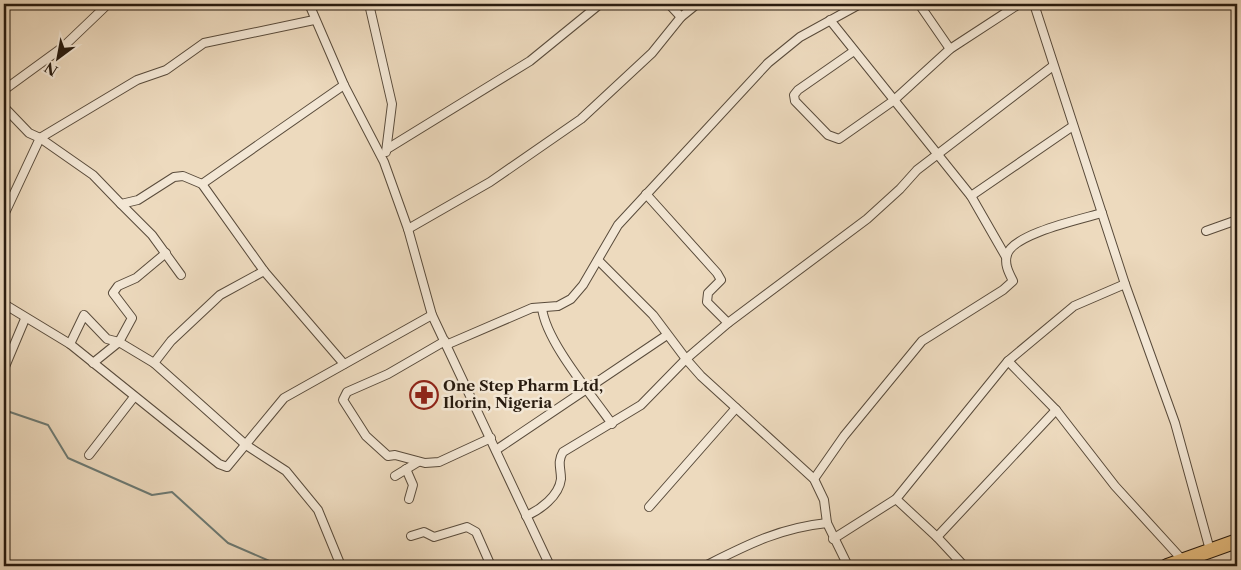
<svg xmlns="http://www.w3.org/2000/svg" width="1241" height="570" viewBox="0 0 1241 570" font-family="'Libre Caslon Text',serif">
<rect width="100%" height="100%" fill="#eddabe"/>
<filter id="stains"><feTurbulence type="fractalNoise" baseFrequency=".004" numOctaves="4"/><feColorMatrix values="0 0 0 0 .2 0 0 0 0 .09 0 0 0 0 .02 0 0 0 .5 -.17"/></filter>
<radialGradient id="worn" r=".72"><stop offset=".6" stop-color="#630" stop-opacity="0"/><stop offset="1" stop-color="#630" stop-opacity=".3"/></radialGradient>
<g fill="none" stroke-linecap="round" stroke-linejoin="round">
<!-- stream -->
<polyline stroke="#6c7a74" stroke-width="2" points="4,410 48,425 68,458 152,495 172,492 228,543 281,566"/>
<defs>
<g id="street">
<polyline points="309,4 344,85 384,162 408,229 432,315 550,566"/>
<polyline points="369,4 392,104 386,152"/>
<polyline points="669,4 681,17"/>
<polyline points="919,4 950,49"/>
<polyline points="1034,4 1125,284 1175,423 1210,550"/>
<polyline points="830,20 971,196 1006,257"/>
<polyline points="854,51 798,90 794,95 795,101 828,135 839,139 893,101 950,49 1019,4"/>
<polyline points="4,90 63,47 108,4"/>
<polyline points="4,107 29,133 40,138 93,175 121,204 138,200 174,177 183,176 202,184 264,271 344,364"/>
<polyline points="387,149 530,61 600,4"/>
<polyline points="202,184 344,85"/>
<polyline points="646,194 717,273 721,280 708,293 707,302 728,323"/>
<polyline points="971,196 1073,126"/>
<polyline points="121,204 152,235 181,275"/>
<polyline points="4,215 40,138 137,80 166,70 204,43 314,20"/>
<polyline points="408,229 490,182 581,119 652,53 681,17 697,4"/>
<polyline points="1206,231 1237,220"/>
<polyline points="598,260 653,315 686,359 701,376 814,479 824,500 827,523 848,566"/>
<polyline points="4,304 70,344 219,464 227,467 284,398 432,315"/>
<path d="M542 308C546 342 592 395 612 424"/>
<polyline points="445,341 388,374 347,392 343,400 366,436 388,456 395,455 425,463 439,462 491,438"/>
<polyline points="70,344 84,315 107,339 119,342 154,363 246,445 286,471 318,510 341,566"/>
<polyline points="446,345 532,308 558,306 571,299 583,285 618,225 768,63 800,37 860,4"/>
<polyline points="1008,361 1056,410 1115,486 1188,566"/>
<polyline points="93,363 119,342 132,318 113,293 118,286 136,278 166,253"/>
<polyline points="154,363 171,341 220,295 264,271"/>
<polyline points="4,369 25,319"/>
<polyline points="496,450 667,335"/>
<polyline points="89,455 134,397"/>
<polyline points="406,469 413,485 409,499"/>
<polyline points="395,476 418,462"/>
<path d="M814 479 844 436 922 341 1003 290 1013 281C1009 273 1004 264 1007 255 1012 234 1082 219 1102 213"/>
<polyline points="896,499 937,537 964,566"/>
<polyline points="649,507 736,408"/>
<path d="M526 516C540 510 559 496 561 479 561 468 557 462 563 452L641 405 686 359 728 323 867 219 900 189 917 170 1053 66"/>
<polyline points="411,536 424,532 434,537 467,527 476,532 491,566"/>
<polyline points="937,537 1056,410"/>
<polyline points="833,539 896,499 1008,361 1074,306 1125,284"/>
<path d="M705 566C747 545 779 528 827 523"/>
</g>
<polyline id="highway" points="1167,566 1237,541"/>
</defs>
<!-- street casing -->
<use href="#street" stroke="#594b3b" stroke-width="10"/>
<!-- highway casing -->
<use href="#highway" stroke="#281b0f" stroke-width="16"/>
<!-- street -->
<use href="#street" stroke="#f3e7d5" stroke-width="8"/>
<!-- highway -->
<use href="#highway" stroke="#e6bd7f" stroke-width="14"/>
</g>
<!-- icons -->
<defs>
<symbol id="pharmacy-ring" viewBox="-11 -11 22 22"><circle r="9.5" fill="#f3e7d5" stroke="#8f2418" stroke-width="1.5"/><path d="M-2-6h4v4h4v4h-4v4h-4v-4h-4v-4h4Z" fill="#8f2418"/></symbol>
</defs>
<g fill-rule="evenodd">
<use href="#pharmacy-ring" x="408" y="379" width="32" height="32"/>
</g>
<g text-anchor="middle" stroke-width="5" stroke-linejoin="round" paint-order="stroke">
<!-- poi labels -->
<g font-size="15" font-weight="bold" fill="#281b0f" stroke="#f3e7d5" text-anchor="start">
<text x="443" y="391">One Step Pharm Ltd,<tspan x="443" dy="17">Ilorin, Nigeria</tspan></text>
</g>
</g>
<!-- margin -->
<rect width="1241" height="570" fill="none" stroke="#eddabe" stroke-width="20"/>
<rect x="5" y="5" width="1231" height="560" fill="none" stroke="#281b0f" stroke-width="2.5"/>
<rect x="10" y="10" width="1221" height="550" fill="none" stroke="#281b0f"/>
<!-- north arrow -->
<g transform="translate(58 58) rotate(212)" stroke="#f3e7d5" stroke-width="4" paint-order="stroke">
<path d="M0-4L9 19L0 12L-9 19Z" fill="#281b0f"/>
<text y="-8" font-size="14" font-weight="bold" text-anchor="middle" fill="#281b0f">N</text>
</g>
<rect width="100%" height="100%" filter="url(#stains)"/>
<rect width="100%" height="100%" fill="url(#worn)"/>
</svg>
